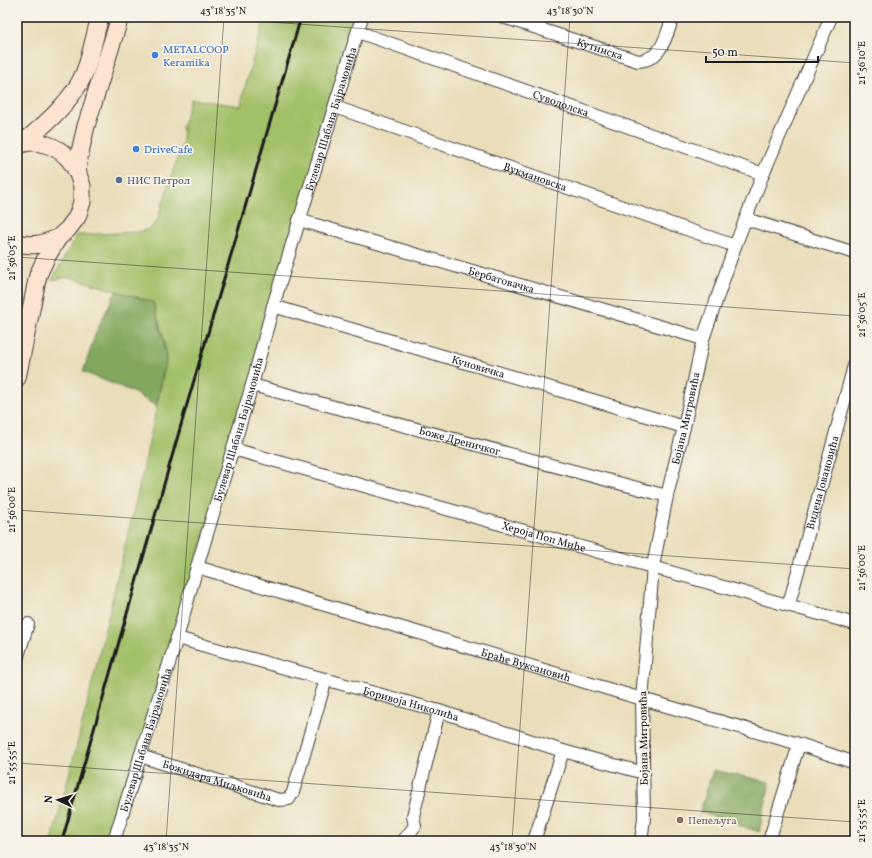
<svg xmlns="http://www.w3.org/2000/svg" width="872" height="858" viewBox="0 0 872 858" font-family="Vollkorn,serif">
<rect width="100%" height="100%" fill="#f7f3e8"/>
<filter id="ink" filterUnits="userSpaceOnUse"><feTurbulence type="fractalNoise" baseFrequency=".025" numOctaves="2"/><feDisplacementMap in="SourceGraphic" scale="8" xChannelSelector="R" yChannelSelector="G"/><feConvolveMatrix kernelMatrix="1 2 1 2 8 2 1 2 1" color-interpolation-filters="sRGB"/></filter>
<filter id="wash" filterUnits="userSpaceOnUse"><feTurbulence type="fractalNoise" baseFrequency=".012" numOctaves="4" result="noise"/><feDisplacementMap in="SourceGraphic" scale="16" xChannelSelector="R" yChannelSelector="G"/><feGaussianBlur stdDeviation="0.9" result="paint"/><feColorMatrix in="noise" values="0 0 0 0 0 0 0 0 0 0 0 0 0 0 0 0 0 1.4 0 .05"/><feComposite in="paint" operator="in"/></filter>
<g filter="url(#wash)">
<rect width="100%" height="100%" fill="#eaddba"/>
<!-- green -->
<polygon fill="#a2c067" stroke="#5f6e42" points="265,17 359,17 113,841 52,841 86,709 143,471 167,358 164,339 153,302 69,277 52,280 77,235 138,232 149,229 157,221 183,141 182,128 191,99 241,106 243,94"/>
<!-- forest -->
<g fill="#81a65c" stroke="#4e613c">
<polygon points="116,291 153,302 163,339 166,358 156,406 131,391 83,372 96,332"/>
<polygon points="713,770 770,782 759,832 700,812"/>
</g>
</g>
<g filter="url(#ink)">
<g fill="none" stroke-linecap="round" stroke-linejoin="round">
<defs>
<g id="street">
<path id="s1" d="M503 17 638 61C662 60 666 36 673 17"/>
<path id="s2" d="M358 32 763 174"/>
<path id="s3" d="M335 107 735 246"/>
<polyline points="746,219 855,253"/>
<path id="s4" d="M299 220 703 339"/>
<path id="s5" d="M273 306 684 427"/>
<path id="s6" d="M252 385 667 496"/>
<path id="s7" d="M233 449 855 624"/>
<path id="s8" d="M197 567 642 699 799 744 855 763"/>
<path id="s9" d="M789 604 855 362"/>
<path id="s10" d="M177 638 439 711 563 751 644 773"/>
<polyline points="17,659 28,624"/>
<path id="s11" d="M140 756 279 800 289 799 293 792 326 679"/>
<path id="s12" d="M114 841 177 638 197 567 252 385 273 306 362 17"/>
<polyline points="403,841 415,826 413,816 439,711"/>
<polyline points="534,841 563,751"/>
<path id="s13" d="M641 841 644 818 642 699 653 566 667 496 684 427 703 339 735 246 763 174 831 17"/>
<polyline points="769,841 799,744"/>
</g>
<g id="secondary">
<path d="M24 142C43 126 63 109 77 87 90 67 93 40 100 17"/>
<path d="M19 145C34 137 57 146 68 158 72 162 74 167 77 171"/>
<path d="M17 243C34 247 43 244 58 238"/>
<polyline points="17,378 38,275 46,258 58,238 68,229 77,217 82,202 82,186 77,171 80,152 86,126 120,17"/>
</g>
</defs>
<!-- street casing -->
<use href="#street" stroke="#3b3934" stroke-width="14"/>
<!-- secondary casing -->
<use href="#secondary" stroke="#3b3934" stroke-width="19"/>
<!-- street -->
<use href="#street" stroke="#fff" stroke-width="12"/>
<!-- secondary -->
<use href="#secondary" stroke="#fde4d1" stroke-width="17"/>
<!-- rail -->
<polyline stroke="#1c1c1c" stroke-width="3" points="62,841 185,411 301,17"/>
</g>
</g>
<!-- ticks -->
<path fill="none" stroke="#1c1c1c" stroke-width="1" stroke-opacity="0.45" d="M198 17 855 63M17 257 855 316M17 510 855 569M17 763 855 822M166 841 224 17M512 841 570 17"/>
<!-- markers -->
<g fill="#3f7fe0" stroke="#f7f3e8" stroke-width="1.5">
<circle cx="155" cy="55" r="4"/>
<circle cx="136" cy="149" r="4"/>
</g>
<circle fill="#5c6f8a" stroke="#f7f3e8" stroke-width="1.5" cx="119" cy="180" r="4"/>
<circle fill="#8d6e63" stroke="#f7f3e8" stroke-width="1.5" cx="680" cy="820" r="4"/>
<g text-anchor="middle" stroke-width="3.5" stroke-linejoin="round" paint-order="stroke">
<!-- street labels -->
<g font-size="11" fill="#1c1c1c" stroke="#f7f3e8">
<text dy="4" stroke="none"><textPath href="#s1" startOffset="102">Кутинска</textPath></text>
<text dy="4" stroke="none"><textPath href="#s2" startOffset="215">Суводолска</textPath></text>
<text dy="4" stroke="none"><textPath href="#s12" startOffset="754">Булевар Шабана Бајрамовића</textPath></text>
<text dy="4" stroke="none"><textPath href="#s3" startOffset="212">Вукмановска</textPath></text>
<text dy="4" stroke="none"><textPath href="#s4" startOffset="211">Бербатовачка</textPath></text>
<text dy="4" stroke="none"><textPath href="#s5" startOffset="214">Куновичка</textPath></text>
<text dy="4" stroke="none"><textPath href="#s13" startOffset="427">Бојана Митровића</textPath></text>
<text dy="4" stroke="none"><textPath href="#s12" startOffset="430">Булевар Шабана Бајрамовића</textPath></text>
<text dy="4" stroke="none"><textPath href="#s6" startOffset="215">Боже Дреничког</textPath></text>
<text dy="4" stroke="none"><textPath href="#s9" startOffset="126">Видена Јовановића</textPath></text>
<text dy="4" stroke="none"><textPath href="#s7" startOffset="323">Хероја Поп Миће</textPath></text>
<text dy="4" stroke="none"><textPath href="#s8" startOffset="343">Браће Вуксановић</textPath></text>
<text dy="4" stroke="none"><textPath href="#s10" startOffset="243">Боривоја Николића</textPath></text>
<text transform="translate(643 738) rotate(-91)" y="4">Бојана Митровића</text>
<text dy="4" stroke="none"><textPath href="#s12" startOffset="106">Булевар Шабана Бајрамовића</textPath></text>
<text dy="4" stroke="none"><textPath href="#s11" startOffset="81">Божидара Миљковића</textPath></text>
</g>
<!-- shop labels -->
<g font-size="11" fill="#366cbe" stroke="#f7f3e8" text-anchor="start">
<text x="163" y="53">METALCOOP<tspan x="163" dy="13">Keramika</tspan></text>
<text x="144" y="153">DriveCafe</text>
</g>
<!-- service labels -->
<g font-size="11" fill="#4e5e75" stroke="#f7f3e8" text-anchor="start">
<text x="127" y="184">НИС Петрол</text>
</g>
<!-- education labels -->
<g font-size="11" fill="#785e54" stroke="#f7f3e8" text-anchor="start">
<text x="688" y="824">Пепељуга</text>
</g>
</g>
<!-- margin -->
<rect width="872" height="858" fill="none" stroke="#f7f3e8" stroke-width="44"/>
<!-- north arrow -->
<g transform="translate(58 800) rotate(274)" stroke="#f7f3e8" stroke-width="3" paint-order="stroke">
<path d="M0-3L7 15L0 10L-7 15Z" fill="#1c1c1c"/>
<text y="-6" font-size="11" font-weight="bold" text-anchor="middle" fill="#1c1c1c">N</text>
</g>
<!-- scale -->
<path d="M706 56v6h112v-6" fill="none" stroke="#1c1c1c" stroke-width="2"/>
<text x="712" y="56" font-size="12" fill="#1c1c1c" stroke="#f7f3e8" stroke-width="3" paint-order="stroke">50 m</text>
<rect x="22" y="22" width="828" height="814" fill="none" stroke="#1c1c1c" stroke-width="1.5"/>
<g font-size="10" text-anchor="middle" fill="#1c1c1c">
<text x="223" y="14">43°18'35"N</text>
<text x="570" y="14">43°18'30"N</text>
<text transform="translate(861 63) rotate(-90)" y="4">21°56'10"E</text>
<text transform="translate(11 258) rotate(-90)" y="4">21°56'05"E</text>
<text transform="translate(861 315) rotate(-90)" y="4">21°56'05"E</text>
<text transform="translate(11 510) rotate(-90)" y="4">21°56'00"E</text>
<text transform="translate(861 568) rotate(-90)" y="4">21°56'00"E</text>
<text transform="translate(11 763) rotate(-90)" y="4">21°55'55"E</text>
<text transform="translate(861 821) rotate(-90)" y="4">21°55'55"E</text>
<text x="166" y="850">43°18'35"N</text>
<text x="513" y="850">43°18'30"N</text>
</g>
</svg>
